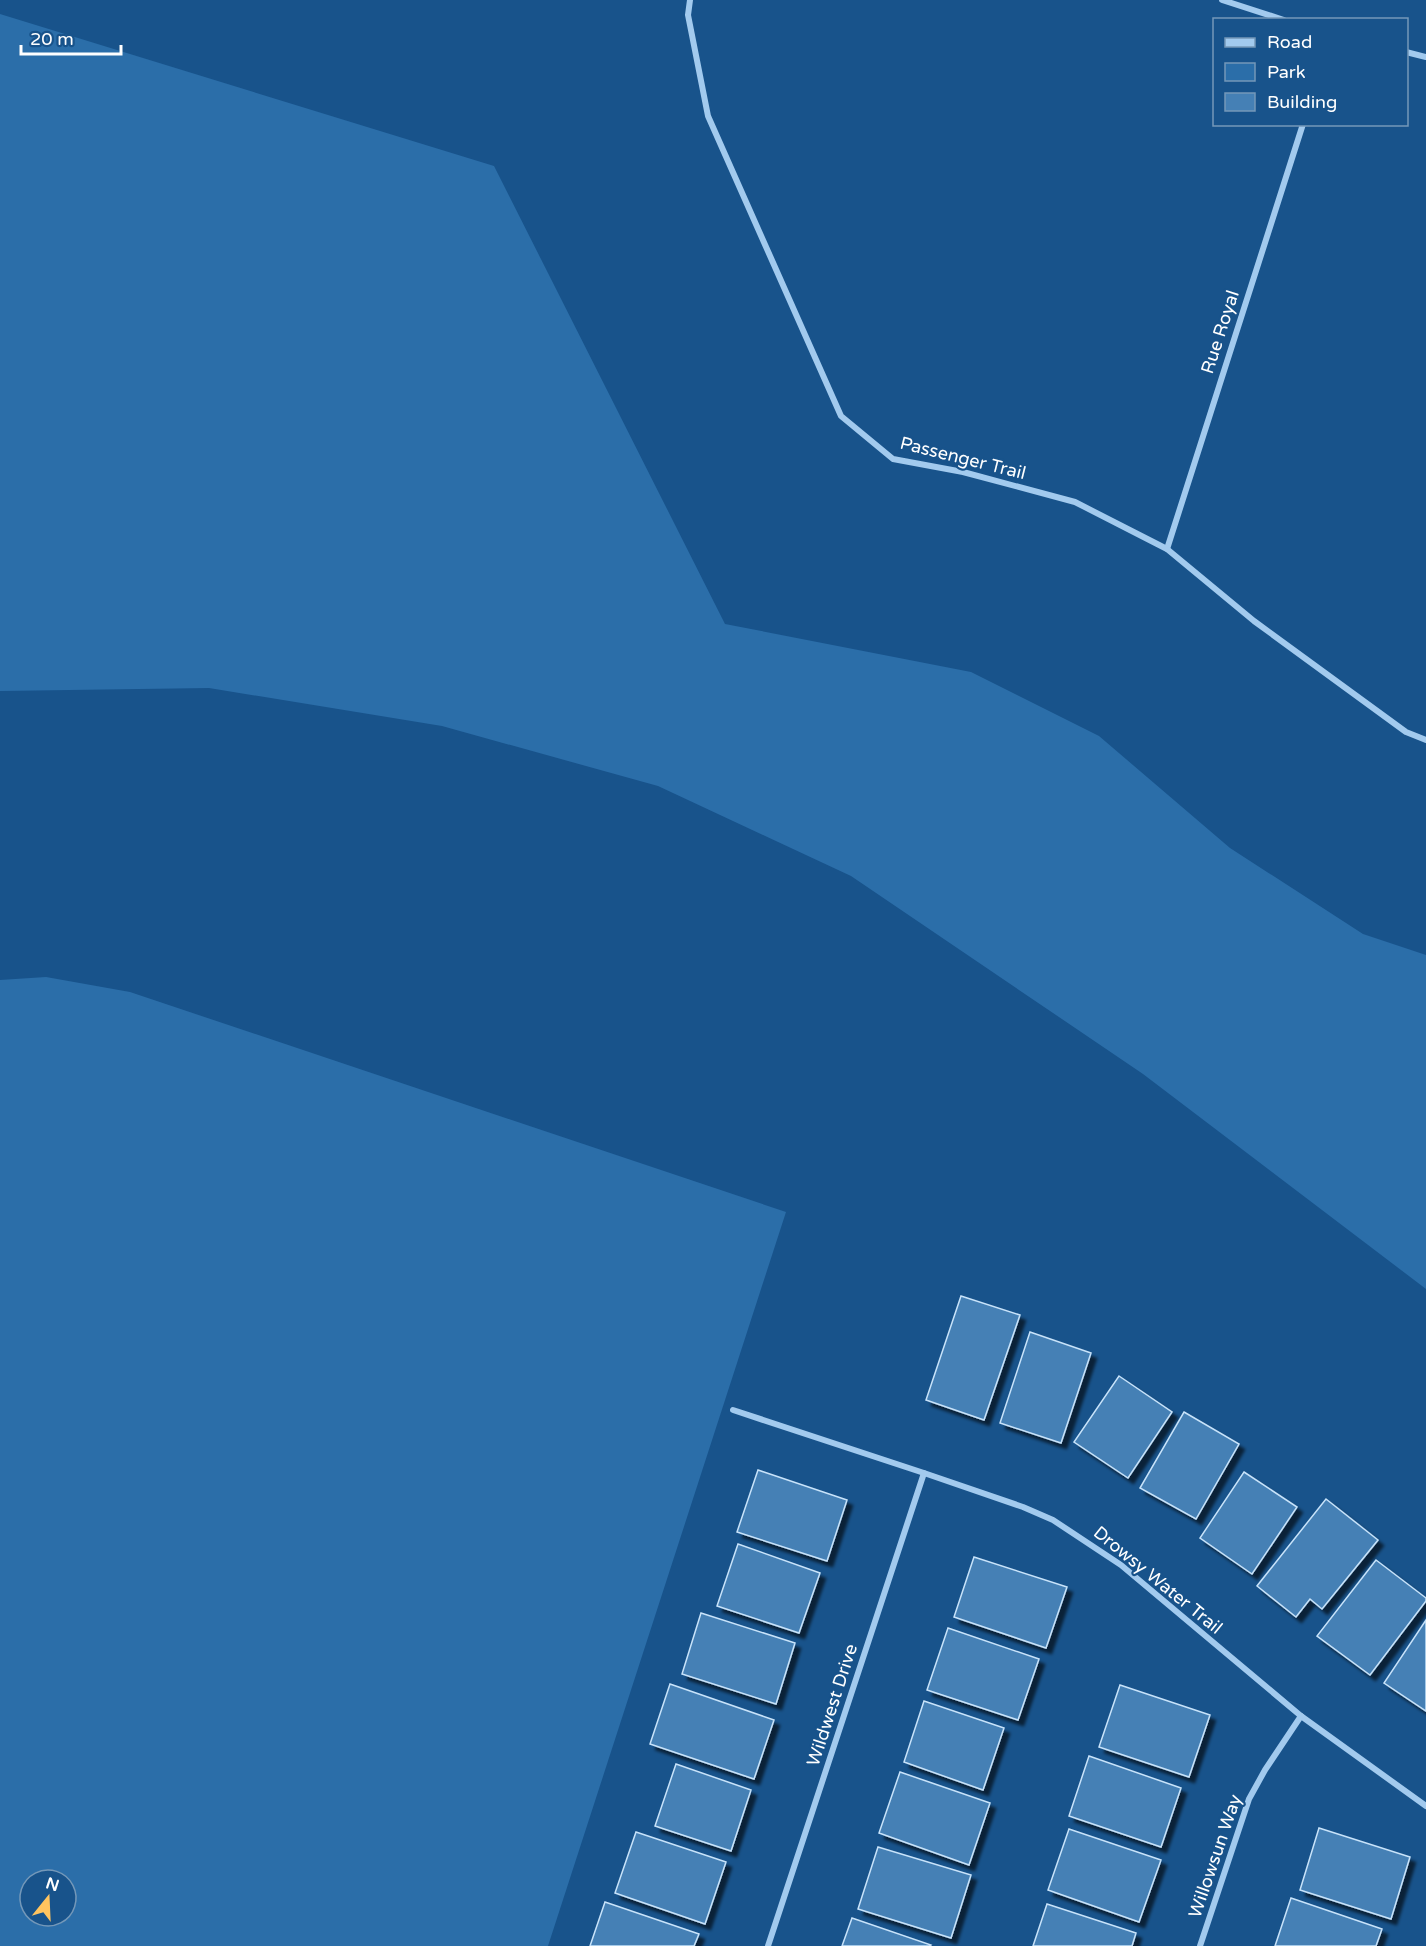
<svg xmlns="http://www.w3.org/2000/svg" width="1426" height="1946" viewBox="0 0 1426 1946" font-family="'Varela Round',sans-serif">
<defs>
<filter id="shadow"><feDropShadow dx="5.5" dy="5.5" stdDeviation="1.5" flood-color="#0009"/></filter>
</defs>
<rect width="100%" height="100%" fill="#18538b"/>
<!-- green -->
<g fill="#2b6ea9" fill-rule="evenodd">
<polygon points="0,14 494,166 725,624 971,672 1099,736 1230,848 1363,934 1426,955 1426,1289 1143,1074 851,876 658,786 442,726 209,688 0,691"/>
<path d="M46 977 130 992 786 1212 548 1946H0V980ZM30 1880H66V1916H30Z"/>
</g>
<!-- building -->
<g fill="#4580b5" stroke="#c8e3fa" stroke-width="1.5" filter="url(#shadow)">
<polygon points="961,1296 1020,1315 984,1420 926,1400"/>
<polygon points="1030,1332 1091,1353 1061,1443 1000,1423"/>
<polygon points="1119,1376 1172,1412 1128,1478 1074,1442"/>
<polygon points="1184,1412 1239,1444 1196,1519 1140,1488"/>
<polygon points="758,1470 847,1500 827,1561 737,1532"/>
<polygon points="1244,1472 1297,1507 1252,1574 1200,1538"/>
<polygon points="1326,1499 1378,1540 1322,1609 1310,1599 1296,1617 1257,1586"/>
<polygon points="738,1544 820,1573 799,1633 717,1606"/>
<polygon points="974,1557 1067,1587 1046,1648 954,1617"/>
<polygon points="1376,1560 1426,1598 1426,1601 1370,1675 1317,1636"/>
<polygon points="701,1613 795,1643 776,1704 682,1674"/>
<polygon points="1426,1620 1426,1711 1384,1683"/>
<polygon points="948,1628 1039,1659 1018,1720 927,1690"/>
<polygon points="670,1684 774,1720 754,1779 650,1744"/>
<polygon points="1120,1685 1210,1715 1189,1777 1099,1747"/>
<polygon points="924,1701 1004,1728 983,1790 904,1762"/>
<polygon points="1089,1756 1181,1788 1161,1847 1069,1816"/>
<polygon points="676,1764 751,1790 731,1851 655,1826"/>
<polygon points="900,1772 990,1803 969,1865 879,1833"/>
<polygon points="1319,1828 1410,1857 1391,1919 1300,1890"/>
<polygon points="1069,1829 1161,1860 1139,1922 1048,1890"/>
<polygon points="636,1832 726,1862 705,1924 615,1893"/>
<polygon points="878,1847 971,1875 951,1938 858,1909"/>
<polygon points="1291,1898 1382,1929 1376,1946 1275,1946"/>
<polygon points="605,1902 699,1934 694,1946 590,1946"/>
<polygon points="1047,1904 1136,1933 1132,1946 1033,1946"/>
<polygon points="852,1918 931,1945 930,1946 842,1946"/>
</g>
<g fill="none" stroke-linecap="round" stroke-linejoin="round">
<!-- minor -->
<g stroke="#a2caee" stroke-width="6">
<polyline points="690,0 688,15 708,116 841,416 893,459 963,472 1075,502 1167,549 1254,621 1406,732 1426,740"/>
<polyline points="1222,0 1284,20"/>
<polyline points="1406,52 1426,57"/>
<polyline points="1167,549 1303,124"/>
<polyline points="733,1410 924,1473 1023,1507 1053,1520 1121,1565 1301,1716 1426,1806"/>
<polyline points="768,1946 924,1473"/>
<polyline points="1200,1946 1249,1799 1265,1770 1301,1716"/>
</g>
</g>
<g text-anchor="middle" stroke-width="4.5" stroke-linejoin="round" paint-order="stroke">
<!-- street labels -->
<g font-size="18" fill="#fff" stroke="#18538b">
<text transform="translate(1220 332) rotate(-72)" y="6">Rue Royal</text>
<text transform="translate(963 458) rotate(14)" y="6">Passenger Trail</text>
<text transform="translate(1158 1580) rotate(39)" y="6">Drowsy Water Trail</text>
<text transform="translate(832 1705) rotate(-72)" y="6">Wildwest Drive</text>
<text transform="translate(1215 1856) rotate(-71)" y="6">Willowsun Way</text>
</g>
</g>
<!-- legend -->
<rect x="1213" y="18" width="195" height="108" fill="#18538b" stroke="#7498b9" stroke-width="1.5"/>
<rect x="1225" y="38" width="30" height="9" fill="#a2caee" stroke="#7498b9" stroke-width="1.5"/>
<text x="1267" y="48" font-size="18" fill="#ffffff">Road</text>
<rect x="1225" y="63" width="30" height="18" fill="#2b6ea9" stroke="#7498b9" stroke-width="1.5"/>
<text x="1267" y="78" font-size="18" fill="#ffffff">Park</text>
<rect x="1225" y="93" width="30" height="18" fill="#4580b5" stroke="#7498b9" stroke-width="1.5"/>
<text x="1267" y="108" font-size="18" fill="#ffffff">Building</text>
<!-- north arrow -->
<g transform="translate(48 1898) rotate(18)"><circle r="28" fill="#18538b" stroke="#7498b9" stroke-width="1.5"/>
<path d="M0-4.5L10 22L0 15L-10 22Z" fill="#ffc45f"/>
<text y="-9" font-size="16" font-weight="bold" text-anchor="middle" fill="#ffffff">N</text>
</g>
<!-- scale -->
<path d="M21 45v9h100v-9" fill="none" stroke="#ffffff" stroke-width="3"/>
<text x="30" y="45" font-size="18" fill="#ffffff" stroke="#18538b" stroke-width="4.5" paint-order="stroke">20 m</text>
</svg>
